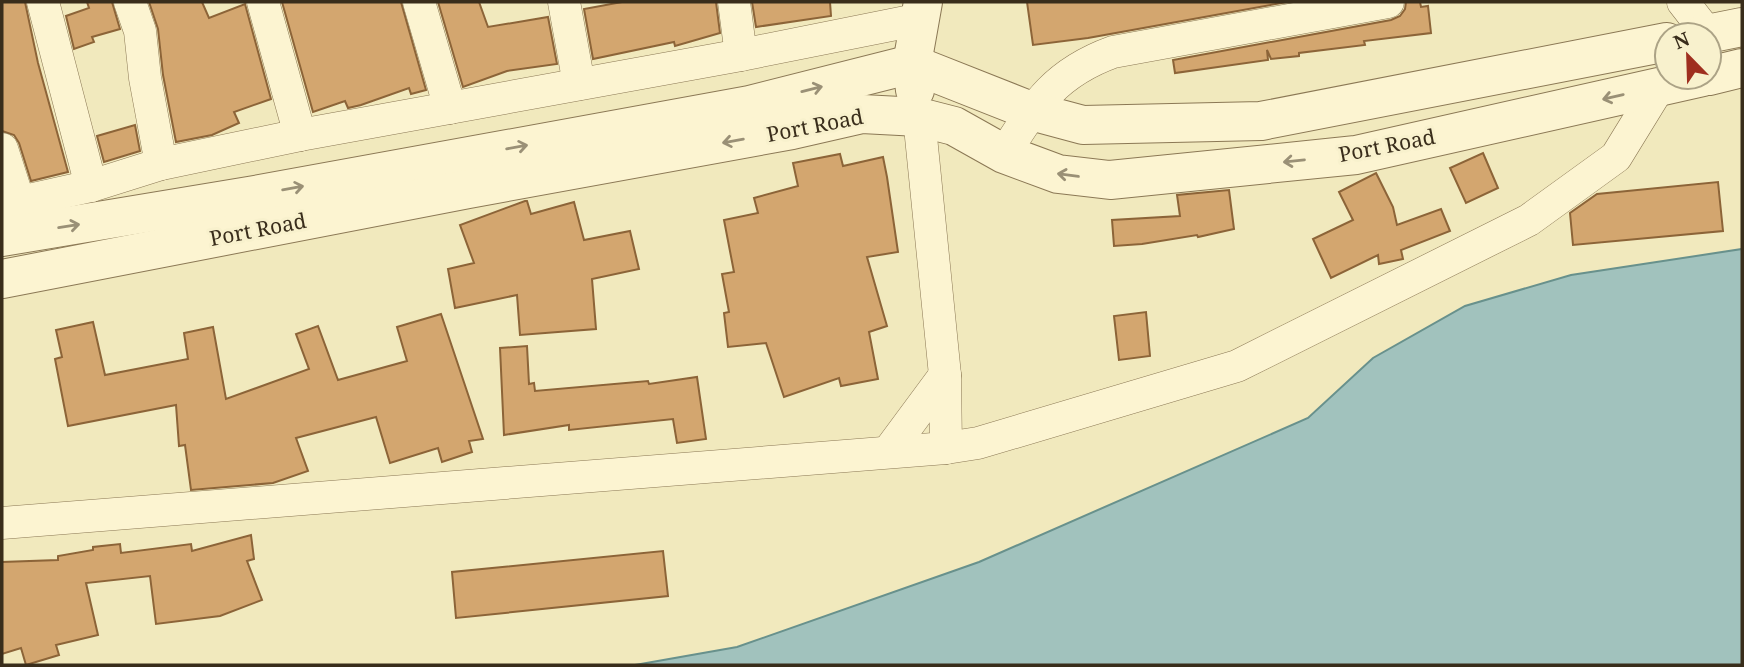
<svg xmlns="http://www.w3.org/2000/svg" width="1744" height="667" viewBox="0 0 1744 667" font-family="'Noto Serif',serif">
<rect width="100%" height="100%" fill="#f1e9bd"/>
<!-- water -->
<polygon fill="#a1c2bd" stroke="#68918c" stroke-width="2" points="1742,249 1742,665 635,665 737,647 979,562 1308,418 1373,358 1465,306 1571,275"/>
<!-- building -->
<g fill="#d3a66f" stroke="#8c6438" stroke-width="2">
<polygon points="2,2 25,2 38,63 68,172 31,181 19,143 14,135 2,131"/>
<polygon points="87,2 112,2 120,29 92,37 94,42 74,49 66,16 89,8"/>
<polygon points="149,2 202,2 209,18 245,4 271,99 234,112 239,123 212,135 176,142 163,75 158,29"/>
<polygon points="282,2 401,2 426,90 411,94 409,88 361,105 348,108 345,101 313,112"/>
<polygon points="438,2 479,2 488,27 548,17 557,64 507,71 463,87"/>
<polygon points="622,2 716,2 720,33 675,46 674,42 593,59 584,9"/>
<polygon points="752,2 830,2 831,16 756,27"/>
<polygon points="1027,2 1287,2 1088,38 1033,45"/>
<polygon points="1406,2 1420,2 1421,7 1428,6 1431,33 1364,41 1365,45 1299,53 1299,56 1271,59 1267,50 1268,60 1175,73 1173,60 1391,20 1400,16 1405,9"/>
<polygon points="135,125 140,151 104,162 97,136"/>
<polygon points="1483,153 1498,188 1466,203 1450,168"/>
<polygon points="840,154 843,166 883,157 887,177 898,252 867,257 887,326 869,332 878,379 841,386 839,378 784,397 766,343 728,347 724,313 729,312 722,274 734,272 724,220 758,213 754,198 798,186 793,163"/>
<polygon points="1376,173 1393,207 1397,225 1441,209 1450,231 1401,250 1403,259 1379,264 1378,255 1331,278 1313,239 1353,220 1339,192"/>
<polygon points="1718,182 1723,231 1573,245 1570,213 1597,194"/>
<polygon points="1229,190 1234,229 1198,237 1197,235 1142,244 1114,246 1112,220 1180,216 1177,195"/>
<polygon points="525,201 527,201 531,214 574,202 584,240 630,231 639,269 592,279 596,329 520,335 517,295 455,308 448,269 474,263 460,225"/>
<polygon points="1146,312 1150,356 1119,360 1114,316"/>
<polygon points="441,314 483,439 469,441 472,452 442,462 438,448 390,463 376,417 296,438 308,471 273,483 191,490 185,445 179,446 176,405 68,426 55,359 62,357 56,330 93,322 105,375 188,359 184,333 213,327 226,399 309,369 296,334 318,326 338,380 407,361 397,327"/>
<polygon points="527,346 529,384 534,383 535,391 648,381 649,384 697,377 706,439 677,443 673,419 569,430 569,425 504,435 500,348"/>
<polygon points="251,535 254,559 247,561 262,600 220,616 156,624 150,576 86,583 98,635 56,645 59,655 26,665 21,648 2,654 2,562 58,560 58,556 93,550 93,547 120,544 121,553 191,544 192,551"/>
<polygon points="663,551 668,596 456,618 452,572"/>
</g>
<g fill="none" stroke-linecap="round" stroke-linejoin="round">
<defs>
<g id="minor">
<polyline points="43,2 91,186"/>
<polyline points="130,2 140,31 145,78 161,164"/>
<polyline points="263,2 300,135"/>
<polyline points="419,2 450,108"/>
<polyline points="564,2 579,84"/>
<polyline points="734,2 741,55"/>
<polyline points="1683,2 1708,34"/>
<polyline points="2,149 19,202"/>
<path d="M1004 154C1036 104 1055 73 1113 52L1388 2"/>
<polyline points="2,206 91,186 161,164 300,135 741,55 921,19"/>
<polyline points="946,448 978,443 1237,366 1529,220 1616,157 1659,87"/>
<polyline points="888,452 945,375"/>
<polyline points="2,523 946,448 945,375 919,117"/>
</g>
<g id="tertiary">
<polyline points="1702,35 1742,27"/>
<polyline points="1709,76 1742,68"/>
<polyline points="915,90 912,64 923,2"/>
<polyline points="2,237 255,195 750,105 912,64 1031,111 1083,125 1261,121 1667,42"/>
<polyline points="2,279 468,189 792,130 862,114 919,117 954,126 1004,154 1058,174 1110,180 1356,155 1703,77"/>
</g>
</defs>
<!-- minor casing -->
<use href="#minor" stroke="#8b7855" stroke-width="33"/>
<!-- tertiary casing -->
<use href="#tertiary" stroke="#8b7855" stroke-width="40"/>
<!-- minor -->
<use href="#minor" stroke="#fcf4d1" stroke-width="32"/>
<!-- tertiary -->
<use href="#tertiary" stroke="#fcf4d1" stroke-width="38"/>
</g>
<!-- one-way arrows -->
<defs><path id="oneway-shaft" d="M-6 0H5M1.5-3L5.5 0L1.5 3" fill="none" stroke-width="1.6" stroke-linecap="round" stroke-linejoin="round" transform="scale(1.75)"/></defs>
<g stroke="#9a9076">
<use href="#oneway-shaft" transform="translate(812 89) rotate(-14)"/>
<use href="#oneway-shaft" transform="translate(1613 97) rotate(167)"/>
<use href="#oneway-shaft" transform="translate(733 141) rotate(170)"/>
<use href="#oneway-shaft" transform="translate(517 147) rotate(-10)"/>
<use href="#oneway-shaft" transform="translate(1294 161) rotate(174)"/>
<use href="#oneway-shaft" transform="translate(1068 175) rotate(-172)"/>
<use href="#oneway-shaft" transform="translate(293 188) rotate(-10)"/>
<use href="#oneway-shaft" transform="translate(69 226) rotate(-9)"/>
</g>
<g text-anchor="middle" stroke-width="6" stroke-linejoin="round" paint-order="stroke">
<!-- street labels -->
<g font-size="21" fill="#392d1b" stroke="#f8f1cd">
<text transform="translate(815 126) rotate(-11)" y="7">Port Road</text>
<text transform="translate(1387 146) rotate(-11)" y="7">Port Road</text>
<text transform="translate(258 230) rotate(-11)" y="7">Port Road</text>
</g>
</g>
<!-- border -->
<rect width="1744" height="667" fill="none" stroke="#392d1b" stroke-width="7"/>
<!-- north arrow -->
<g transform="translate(1688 56) rotate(337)"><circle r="33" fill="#f8f1cd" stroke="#aca386" stroke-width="2"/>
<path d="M0-5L12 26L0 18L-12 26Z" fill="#9f2f1f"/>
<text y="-10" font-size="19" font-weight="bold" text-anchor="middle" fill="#392d1b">N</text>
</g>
</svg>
